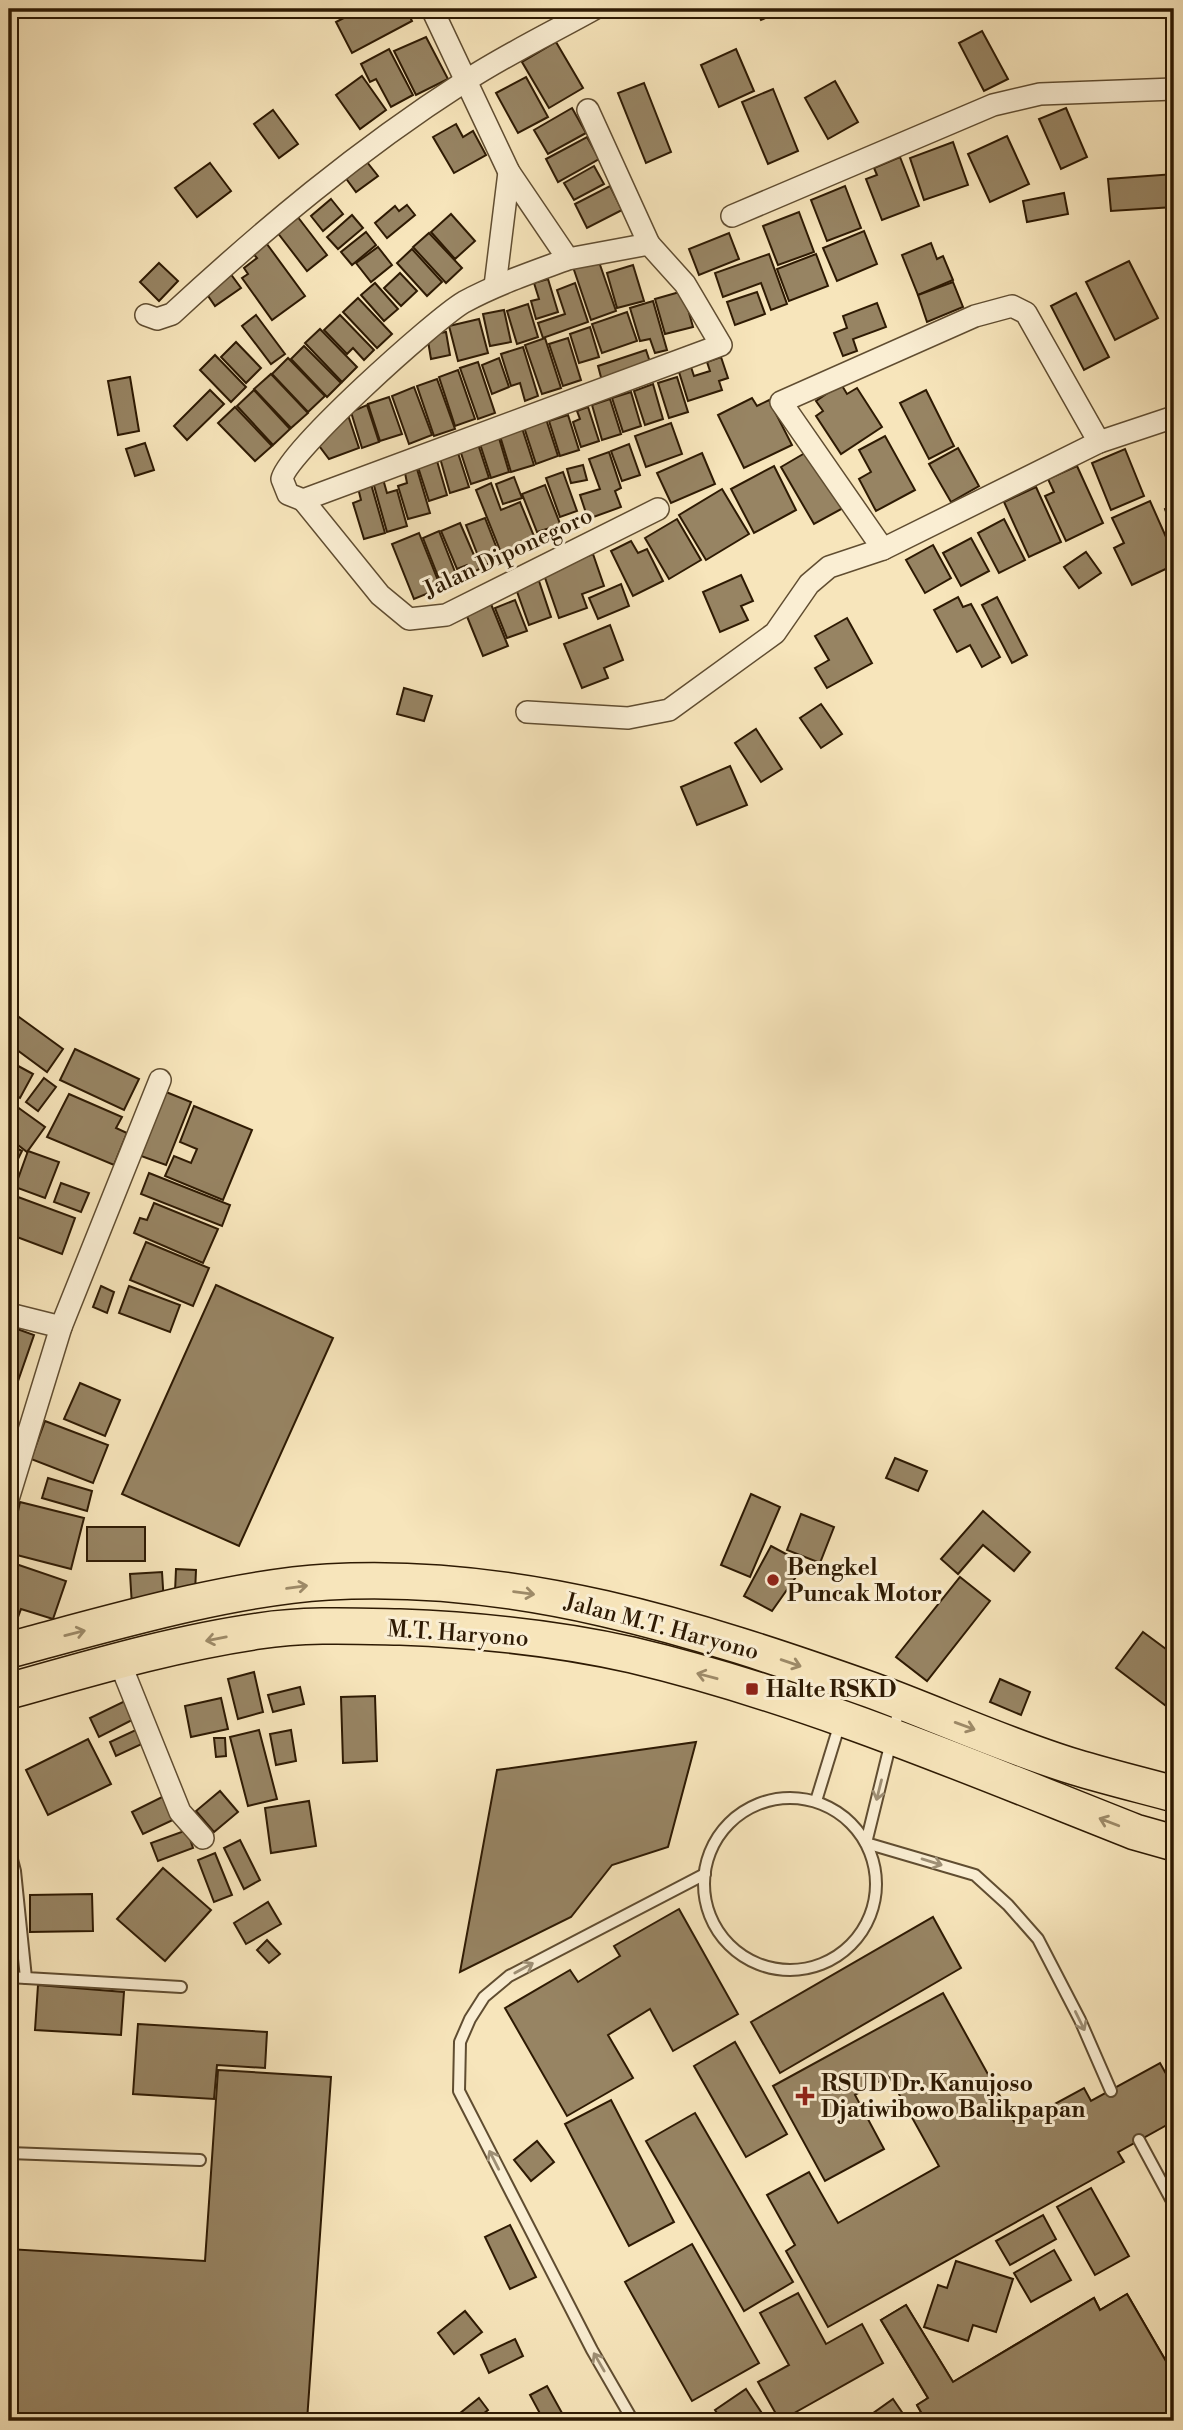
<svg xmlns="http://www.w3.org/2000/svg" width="1183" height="2430" viewBox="0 0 1183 2430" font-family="'Libre Bodoni',serif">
<rect width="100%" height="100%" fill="#f7e5bb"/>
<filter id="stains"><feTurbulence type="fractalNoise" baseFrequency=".00286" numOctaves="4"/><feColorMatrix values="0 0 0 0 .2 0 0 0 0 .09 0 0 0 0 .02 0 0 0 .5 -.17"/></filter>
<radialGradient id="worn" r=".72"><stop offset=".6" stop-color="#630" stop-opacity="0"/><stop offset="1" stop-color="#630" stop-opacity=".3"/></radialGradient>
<!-- building -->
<g fill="#978463" stroke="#2e1a03" stroke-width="2">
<polygon points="361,9 406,9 412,21 352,53 336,22"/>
<polygon points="756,9 784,9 761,20"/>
<polygon points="982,31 1008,79 984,91 959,43"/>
<polygon points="426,37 448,79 416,95 394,51"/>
<polygon points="556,42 583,88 549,108 522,62"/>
<polygon points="389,49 413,95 391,107 376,79 370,82 361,64"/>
<polygon points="736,49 754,91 719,107 701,65"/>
<polygon points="362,76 386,110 360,129 336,95"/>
<polygon points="526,77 548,117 518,133 496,93"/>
<polygon points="835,81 858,122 828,139 805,98"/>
<polygon points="644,83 671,152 646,163 618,93"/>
<polygon points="773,89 798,151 768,164 742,102"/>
<polygon points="572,108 586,133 548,154 534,130"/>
<polygon points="1066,108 1087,157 1061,169 1039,119"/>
<polygon points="273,110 298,144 279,158 254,124"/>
<polygon points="456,124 463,137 473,131 486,155 454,173 433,137"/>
<polygon points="1007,136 1029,184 990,202 968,154"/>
<polygon points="587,137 599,159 558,182 546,159"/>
<polygon points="953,142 968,185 924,200 910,158"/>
<polygon points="363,157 378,176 356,192 342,173"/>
<polygon points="900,157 919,206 882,220 866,179 877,175 874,168"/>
<polygon points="210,163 231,191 197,217 175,188"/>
<polygon points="594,166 604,184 574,200 564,183"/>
<polygon points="1174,174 1174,207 1111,211 1108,179"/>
<polygon points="610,186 622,210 587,228 575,204"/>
<polygon points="845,186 861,228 827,241 811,200"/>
<polygon points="1064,193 1068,214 1027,222 1023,201"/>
<polygon points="331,199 343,214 323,231 311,216"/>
<polygon points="407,205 415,215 387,238 375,223 395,206 399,211"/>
<polygon points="799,212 814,252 778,265 763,226"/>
<polygon points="451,214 475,241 455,259 431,232"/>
<polygon points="352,215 363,228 338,249 327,237"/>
<polygon points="297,216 327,255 307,271 277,232"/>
<polygon points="864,231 877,264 837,281 823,248"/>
<polygon points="366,232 376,245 352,265 341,252"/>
<polygon points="429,233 462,268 446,283 413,247"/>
<polygon points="729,233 739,259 699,275 689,249"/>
<polygon points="264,240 305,296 272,320 242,278 248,274 244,268 257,258 250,250"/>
<polygon points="931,243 937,259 943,256 953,280 918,295 902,255"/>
<polygon points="378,247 392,265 371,282 356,263"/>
<polygon points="412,249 442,282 427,296 397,263"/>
<polygon points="769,254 787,304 771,310 761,283 723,297 715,273"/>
<polygon points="816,254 828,286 789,301 777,269"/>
<polygon points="598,259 616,311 591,320 573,267"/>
<polygon points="1129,261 1158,318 1115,340 1086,282"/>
<polygon points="159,263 178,281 159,301 140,282"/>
<polygon points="633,265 644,301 617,308 607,273"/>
<polygon points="227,269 241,288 215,306 202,287"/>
<polygon points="400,273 417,291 401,306 384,288"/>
<polygon points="548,279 558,312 536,319 531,301 539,299 534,283"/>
<polygon points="953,282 963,307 927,322 918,295"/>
<polygon points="375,283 398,309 384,321 361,295"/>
<polygon points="575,283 588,322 543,338 538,323 565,314 557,290"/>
<polygon points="683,291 693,327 665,334 655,299"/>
<polygon points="757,292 765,314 735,325 727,302"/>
<polygon points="1076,293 1109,357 1084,370 1051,306"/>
<polygon points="358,298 392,334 377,348 343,312"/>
<polygon points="653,301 667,350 655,353 650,339 640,341 630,308"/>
<polygon points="877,303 886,327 853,339 857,351 843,356 834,333 847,328 843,316"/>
<polygon points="528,304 538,337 517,344 507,311"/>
<polygon points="504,310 511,342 490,346 483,314"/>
<polygon points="627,312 637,341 602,353 592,324"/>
<polygon points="256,315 285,354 271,364 242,326"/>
<polygon points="340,315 374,350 364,360 353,348 347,354 324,330"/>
<polygon points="479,319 488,353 458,361 449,326"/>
<polygon points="590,327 599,357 579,363 570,334"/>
<polygon points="320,329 357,367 342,382 305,343"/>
<polygon points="446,332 450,355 431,359 427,335"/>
<polygon points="545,338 561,388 542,394 525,345"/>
<polygon points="568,338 581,380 563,386 549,344"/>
<polygon points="236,342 261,368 246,383 221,357"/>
<polygon points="304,346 341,383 327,397 291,359"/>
<polygon points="523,347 538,396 525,401 520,383 511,386 501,354"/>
<polygon points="646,350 651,365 602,381 598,366"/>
<polygon points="215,355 246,387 231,402 200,370"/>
<polygon points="721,357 728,378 719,381 722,390 688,401 679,372 691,367 694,376 710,371 707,362"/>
<polygon points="288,358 325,396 308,412 272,374"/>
<polygon points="499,358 509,387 492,394 482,365"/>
<polygon points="478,362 495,413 478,419 460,368"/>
<polygon points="458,370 475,419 455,426 439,377"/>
<polygon points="271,374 308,413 291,428 254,389"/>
<polygon points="130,377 139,431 118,435 108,381"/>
<polygon points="677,377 688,412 669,418 658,383"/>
<polygon points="437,379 455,429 434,436 417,386"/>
<polygon points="653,384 663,419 645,425 634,391"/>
<polygon points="841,384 847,394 857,388 882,427 841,454 816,416 823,411 816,401"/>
<polygon points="414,387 432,435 409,444 392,396"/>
<polygon points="210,390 224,404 187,440 174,426"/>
<polygon points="254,390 290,429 273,445 237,406"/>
<polygon points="926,390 954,446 929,459 900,403"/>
<polygon points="631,392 641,426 623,432 612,398"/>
<polygon points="389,397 402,434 380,441 368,404"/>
<polygon points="752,398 757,406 769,400 792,445 744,468 718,415"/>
<polygon points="610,399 621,434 602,440 592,405"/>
<polygon points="367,405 379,442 362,448 351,412"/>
<polygon points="235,407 272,446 255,461 218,423"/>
<polygon points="588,407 599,441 581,447 573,422 580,419 577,411"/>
<polygon points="347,412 359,448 329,459 317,443"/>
<polygon points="568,415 579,450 560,456 549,421"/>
<polygon points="546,419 558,456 536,464 524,427"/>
<polygon points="671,423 682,454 646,467 635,436"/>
<polygon points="522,428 534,465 511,472 500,436"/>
<polygon points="885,436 915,490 876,511 859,479 871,472 859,450"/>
<polygon points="499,438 509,472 491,478 480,444"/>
<polygon points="145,443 154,470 135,476 126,449"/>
<polygon points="478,444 489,478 471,484 460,450"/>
<polygon points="629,444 640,475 622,481 611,451"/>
<polygon points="958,448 979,486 951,502 929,464"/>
<polygon points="1125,449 1144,496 1111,510 1092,463"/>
<polygon points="810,450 843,508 814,524 781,467"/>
<polygon points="609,452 621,488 615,491 621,507 588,519 580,495 600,489 589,459"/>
<polygon points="458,453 469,487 450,493 440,458"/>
<polygon points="702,453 715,484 671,503 657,473"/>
<polygon points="437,461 447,495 429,501 418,467"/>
<polygon points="583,465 587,480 571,483 567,469"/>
<polygon points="774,466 796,510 754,533 731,489"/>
<polygon points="1077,466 1103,523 1066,541 1045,496 1054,492 1048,479"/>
<polygon points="417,469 430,513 408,519 398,486 407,483 405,473"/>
<polygon points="563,472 577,511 560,517 546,478"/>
<polygon points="514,477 522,498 503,504 496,484"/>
<polygon points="383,479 387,493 397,490 407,526 387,532 373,482"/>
<polygon points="491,483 501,510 520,502 538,546 504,560 476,490"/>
<polygon points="371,484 385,533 364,539 353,503 361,500 358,488"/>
<polygon points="545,485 564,534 554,538 550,528 537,532 522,494"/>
<polygon points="1036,487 1061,542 1029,557 1004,502"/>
<polygon points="722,489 749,534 706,560 679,515"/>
<polygon points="1150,501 1174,555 1174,565 1132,585 1114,548 1124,543 1112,518"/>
<polygon points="1174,505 1174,534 1165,509"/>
<polygon points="485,518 501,559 482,566 466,525"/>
<polygon points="677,519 701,560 669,579 645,538"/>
<polygon points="1004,519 1025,560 999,573 978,533"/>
<polygon points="460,523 480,569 470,573 467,565 457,569 441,531"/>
<polygon points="439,531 457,577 441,584 423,538"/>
<polygon points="419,533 441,588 414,599 392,544"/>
<polygon points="971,538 989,571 961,586 943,553"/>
<polygon points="631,541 638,553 647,549 663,581 633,596 611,551"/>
<polygon points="933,545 951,578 925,593 906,560"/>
<polygon points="1086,552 1101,573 1079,588 1064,567"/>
<polygon points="593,554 604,586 582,594 587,608 559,618 543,572"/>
<polygon points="741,575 753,601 741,606 748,620 720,632 703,592"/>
<polygon points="538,578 551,617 529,625 515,586"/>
<polygon points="621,584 629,606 598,619 589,598"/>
<polygon points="958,597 963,607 971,604 1000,657 982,667 970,645 957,652 934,610"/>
<polygon points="997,597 1027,655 1012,663 982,605"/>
<polygon points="515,600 527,631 507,638 495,608"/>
<polygon points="491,604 508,646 483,656 466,614"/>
<polygon points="847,618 872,663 827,688 815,668 829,660 815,636"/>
<polygon points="610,625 623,660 604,668 608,678 582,688 564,644"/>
<polygon points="404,688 432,696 424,721 397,714"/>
<polygon points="821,704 842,734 821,748 800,718"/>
<polygon points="756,729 782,769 761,782 735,743"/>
<polygon points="730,766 747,805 697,825 681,787"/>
<polygon points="19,1017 63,1049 47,1072 9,1044 9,1030"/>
<polygon points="75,1049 139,1079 124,1110 60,1080"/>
<polygon points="9,1061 33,1074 20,1098 9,1092"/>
<polygon points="44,1078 56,1087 38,1111 26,1102"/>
<polygon points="166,1092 191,1102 166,1165 141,1156"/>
<polygon points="69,1094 122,1117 116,1128 127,1133 114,1165 47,1137"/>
<polygon points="9,1101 45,1127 27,1152 9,1138"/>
<polygon points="194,1106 252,1130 223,1200 165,1176 174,1156 191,1163 197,1149 180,1142"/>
<polygon points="9,1144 22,1151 9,1177"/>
<polygon points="28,1151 59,1162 45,1198 15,1187"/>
<polygon points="149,1173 230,1205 222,1226 141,1194"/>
<polygon points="61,1183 89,1193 81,1212 54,1202"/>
<polygon points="18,1197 75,1218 62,1254 9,1234 9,1220"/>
<polygon points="154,1203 218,1229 203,1263 134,1233 140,1218 147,1220"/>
<polygon points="146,1242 209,1268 193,1306 130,1280"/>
<polygon points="216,1285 333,1338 239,1546 122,1494"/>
<polygon points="101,1286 114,1292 107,1313 93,1307"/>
<polygon points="129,1286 180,1305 170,1332 119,1313"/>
<polygon points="9,1326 34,1335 9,1407"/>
<polygon points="80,1383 120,1400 105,1436 64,1419"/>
<polygon points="45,1421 108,1445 93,1483 31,1459"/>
<polygon points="895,1458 927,1471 918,1491 886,1478"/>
<polygon points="48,1478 92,1491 87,1511 42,1498"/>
<polygon points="751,1494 780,1507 750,1577 721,1565"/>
<polygon points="20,1502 84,1518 71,1569 9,1553"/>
<polygon points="983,1511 1030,1552 1014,1571 983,1545 958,1574 941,1559"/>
<polygon points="801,1514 834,1527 820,1563 787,1550"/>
<rect x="87" y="1527" width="58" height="34"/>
<polygon points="771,1546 805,1564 772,1611 744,1596"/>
<polygon points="13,1563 66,1581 53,1619 21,1609 17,1620 9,1617 9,1577"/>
<polygon points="176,1569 196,1570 195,1593 175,1592"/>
<polygon points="162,1572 164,1604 132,1606 130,1574"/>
<polygon points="960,1577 990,1601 927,1681 896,1657"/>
<polygon points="1143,1632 1174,1655 1174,1712 1116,1668"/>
<polygon points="254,1672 263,1712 238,1719 228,1679"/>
<polygon points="1000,1679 1030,1692 1021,1715 990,1702"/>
<polygon points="300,1687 304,1704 273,1712 268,1695"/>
<polygon points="375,1696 377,1761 343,1763 341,1697"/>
<polygon points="221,1698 228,1729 191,1737 185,1706"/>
<polygon points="125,1701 134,1719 99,1737 90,1718"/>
<polygon points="140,1728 146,1742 116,1756 110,1742"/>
<polygon points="259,1730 277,1799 248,1806 230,1737"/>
<polygon points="291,1730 296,1761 276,1765 270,1734"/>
<polygon points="214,1738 225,1738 226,1756 216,1757"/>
<polygon points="88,1739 111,1784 48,1815 26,1770"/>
<polygon points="696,1742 668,1847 612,1865 571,1917 460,1972 497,1770"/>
<polygon points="220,1791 238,1812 214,1832 196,1811"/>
<polygon points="164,1796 175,1819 143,1834 132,1812"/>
<polygon points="309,1801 316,1846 271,1853 265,1808"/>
<polygon points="187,1830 193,1848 158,1861 151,1843"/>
<polygon points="240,1840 260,1880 244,1889 224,1848"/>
<polygon points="215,1853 232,1895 214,1902 198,1860"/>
<polygon points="163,1868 211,1910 165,1961 117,1919"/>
<polygon points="92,1894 93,1931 30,1932 30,1895"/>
<polygon points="268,1902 281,1924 246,1944 234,1923"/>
<polygon points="679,1909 738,2014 673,2051 650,2009 608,2035 633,2078 567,2116 505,2008 570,1970 578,1982 620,1956 614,1946"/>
<polygon points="933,1917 961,1968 780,2073 751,2022"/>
<polygon points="267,1940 280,1954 269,1963 257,1950"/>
<polygon points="38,1985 124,1992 121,2035 35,2030"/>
<polygon points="943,1993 1016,2125 1084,2088 1091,2101 1160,2063 1174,2088 1174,2121 1118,2152 1124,2162 828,2327 786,2251 795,2245 767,2195 809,2172 838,2223 939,2166 889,2076 855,2095 884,2149 825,2181 773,2086"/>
<polygon points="138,2024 267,2032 265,2068 217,2065 214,2099 133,2094"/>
<polygon points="735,2042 787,2134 746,2157 694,2066"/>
<polygon points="218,2070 331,2077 307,2421 9,2421 9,2249 205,2261"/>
<polygon points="611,2100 674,2222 629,2246 565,2124"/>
<polygon points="695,2113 793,2282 744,2311 646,2141"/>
<polygon points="537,2141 554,2162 531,2181 514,2160"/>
<polygon points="1091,2188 1129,2256 1095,2275 1057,2207"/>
<polygon points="1043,2215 1056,2239 1010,2265 996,2241"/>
<polygon points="510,2225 536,2277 510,2289 485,2237"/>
<polygon points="692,2244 759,2363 692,2401 625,2282"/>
<polygon points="1054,2250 1071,2280 1031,2302 1014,2273"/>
<polygon points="956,2261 1013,2279 996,2332 973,2325 968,2341 924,2327 938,2285 947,2288"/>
<polygon points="798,2293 826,2344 862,2324 883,2363 780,2421 758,2382 789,2365 760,2313"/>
<polygon points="1127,2294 1174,2375 1174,2421 1103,2421 1088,2396 1044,2421 926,2421 917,2405 928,2398 881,2320 906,2305 953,2382 1094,2298 1100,2310"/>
<polygon points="1127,2294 1174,2375 1174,2421 926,2421 917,2405 928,2398 881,2320 906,2305 953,2382 1094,2298 1100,2310"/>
<polygon points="465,2311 482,2332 454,2354 438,2333"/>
<polygon points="515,2339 523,2356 489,2373 481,2355"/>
<polygon points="547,2386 562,2413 544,2421 530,2395"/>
<polygon points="746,2389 767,2421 722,2421 715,2410"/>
<polygon points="479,2398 488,2410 474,2421 465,2421 459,2414"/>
<polygon points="893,2399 908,2421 862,2421"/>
</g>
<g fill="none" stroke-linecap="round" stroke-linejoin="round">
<defs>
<g id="service">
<polyline points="900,1705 866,1843 975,1875 1008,1905 1038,1939 1080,2020 1111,2091"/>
<circle cx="790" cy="1884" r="86"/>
<polyline points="816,1801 840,1723"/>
<polyline points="9,1848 15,1871 26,1978 181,1987"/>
<polyline points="9,1977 26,1978"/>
<polyline points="1139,2140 1174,2205"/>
<polyline points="9,2153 200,2160"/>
<polyline points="633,2421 592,2350 459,2091 460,2042 470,2019 484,1997 509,1976 705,1874"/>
</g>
<g id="minor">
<path d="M432 9 509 172 568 259 649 244 685 284 721 345 303 500 288 494 282 479C287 452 435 319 464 302 497 284 533 272 568 259"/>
<polyline points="588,110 649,244"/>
<polyline points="732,216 993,105 1040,94 1174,89"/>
<polyline points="495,286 509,172"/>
<path d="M146 315 157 319 172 314C264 229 358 150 464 82 505 55 551 33 594 9"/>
<polyline points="303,500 380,595 409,619 446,615 658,509"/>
<polyline points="883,549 781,402 975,316 1012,306 1026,313 1099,442"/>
<polyline points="527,712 628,718 669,710 775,633 809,584 829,567 883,549 1099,442 1174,417"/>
<polyline points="9,1314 61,1327"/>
<polyline points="9,1496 61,1327 160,1080"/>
<polyline points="120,1663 180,1812 203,1838"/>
</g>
<g id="trunk">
<path d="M9 1650C107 1624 228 1588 328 1582 516 1571 696 1628 871 1690 939 1715 1006 1746 1075 1767 1108 1777 1141 1785 1174 1794"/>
<path d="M9 1691C91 1668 175 1643 259 1631 305 1624 353 1626 400 1627 477 1630 557 1638 632 1655 805 1696 970 1767 1135 1832L1174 1843"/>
</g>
</defs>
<!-- service casing -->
<use href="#service" stroke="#604d31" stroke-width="14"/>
<!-- minor casing -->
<use href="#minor" stroke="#604d31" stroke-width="24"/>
<!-- trunk casing -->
<use href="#trunk" stroke="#2e1a03" stroke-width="38"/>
<!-- service -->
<use href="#service" stroke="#faeed3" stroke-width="10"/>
<!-- minor -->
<use href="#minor" stroke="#faeed3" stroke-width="21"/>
<!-- trunk -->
<use href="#trunk" stroke="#f7e5bb" stroke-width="35"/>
</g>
<!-- one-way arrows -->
<defs><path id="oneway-shaft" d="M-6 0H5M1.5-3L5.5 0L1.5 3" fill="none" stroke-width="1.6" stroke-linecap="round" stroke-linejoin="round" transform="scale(1.75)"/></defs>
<g stroke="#9d8a68">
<use href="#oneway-shaft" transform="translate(297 1587) rotate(-8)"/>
<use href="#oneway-shaft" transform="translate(524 1593) rotate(7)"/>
<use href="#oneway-shaft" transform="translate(75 1633) rotate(-14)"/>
<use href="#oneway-shaft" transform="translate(216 1639) rotate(169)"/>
<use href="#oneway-shaft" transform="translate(791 1663) rotate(19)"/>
<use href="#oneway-shaft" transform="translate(707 1676) rotate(-165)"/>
<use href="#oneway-shaft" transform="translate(965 1726) rotate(20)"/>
<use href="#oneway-shaft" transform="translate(1109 1822) rotate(-159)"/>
</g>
<g stroke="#9e8f75">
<use href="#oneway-shaft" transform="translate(879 1790) rotate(104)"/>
<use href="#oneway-shaft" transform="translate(932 1862) rotate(17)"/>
<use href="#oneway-shaft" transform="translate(524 1968) rotate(-29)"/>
<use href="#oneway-shaft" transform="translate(1080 2021) rotate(64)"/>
<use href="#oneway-shaft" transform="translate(494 2160) rotate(-117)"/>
<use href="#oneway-shaft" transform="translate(599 2362) rotate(-120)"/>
</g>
<!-- markers -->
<g fill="#8f2418" stroke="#faeed3" stroke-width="2.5">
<circle cx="773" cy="1580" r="7"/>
<rect x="745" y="1682" width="14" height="14" rx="3.5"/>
<path d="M801.5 2085.5h7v7h7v7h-7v7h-7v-7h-7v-7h7z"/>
</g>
<g text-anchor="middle" stroke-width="6" stroke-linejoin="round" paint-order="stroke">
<!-- street labels -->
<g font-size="23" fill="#2e1a03" stroke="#faeed3">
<text transform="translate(508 552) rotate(-25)" y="8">Jalan Diponegoro</text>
<text transform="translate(662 1626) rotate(15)" y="8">Jalan M.T. Haryono</text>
<text transform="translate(458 1633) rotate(4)" y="8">M.T. Haryono</text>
</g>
<!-- poi labels -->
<g font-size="23" font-weight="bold" fill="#2e1a03" stroke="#faeed3" text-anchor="start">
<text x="787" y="1575">Bengkel<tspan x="787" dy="26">Puncak Motor</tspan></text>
<text x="766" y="1697">Halte RSKD</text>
<text x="821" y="2091">RSUD Dr. Kanujoso<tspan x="821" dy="26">Djatiwibowo Balikpapan</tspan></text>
</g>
</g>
<!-- margin -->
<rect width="1183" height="2430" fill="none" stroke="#f7e5bb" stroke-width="35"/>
<rect x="10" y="10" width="1162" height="2409" fill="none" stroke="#2e1a03" stroke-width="3.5"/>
<rect x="18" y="18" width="1148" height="2395" fill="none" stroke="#2e1a03" stroke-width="2"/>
<rect width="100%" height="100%" filter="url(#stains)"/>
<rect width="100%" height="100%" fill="url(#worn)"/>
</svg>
